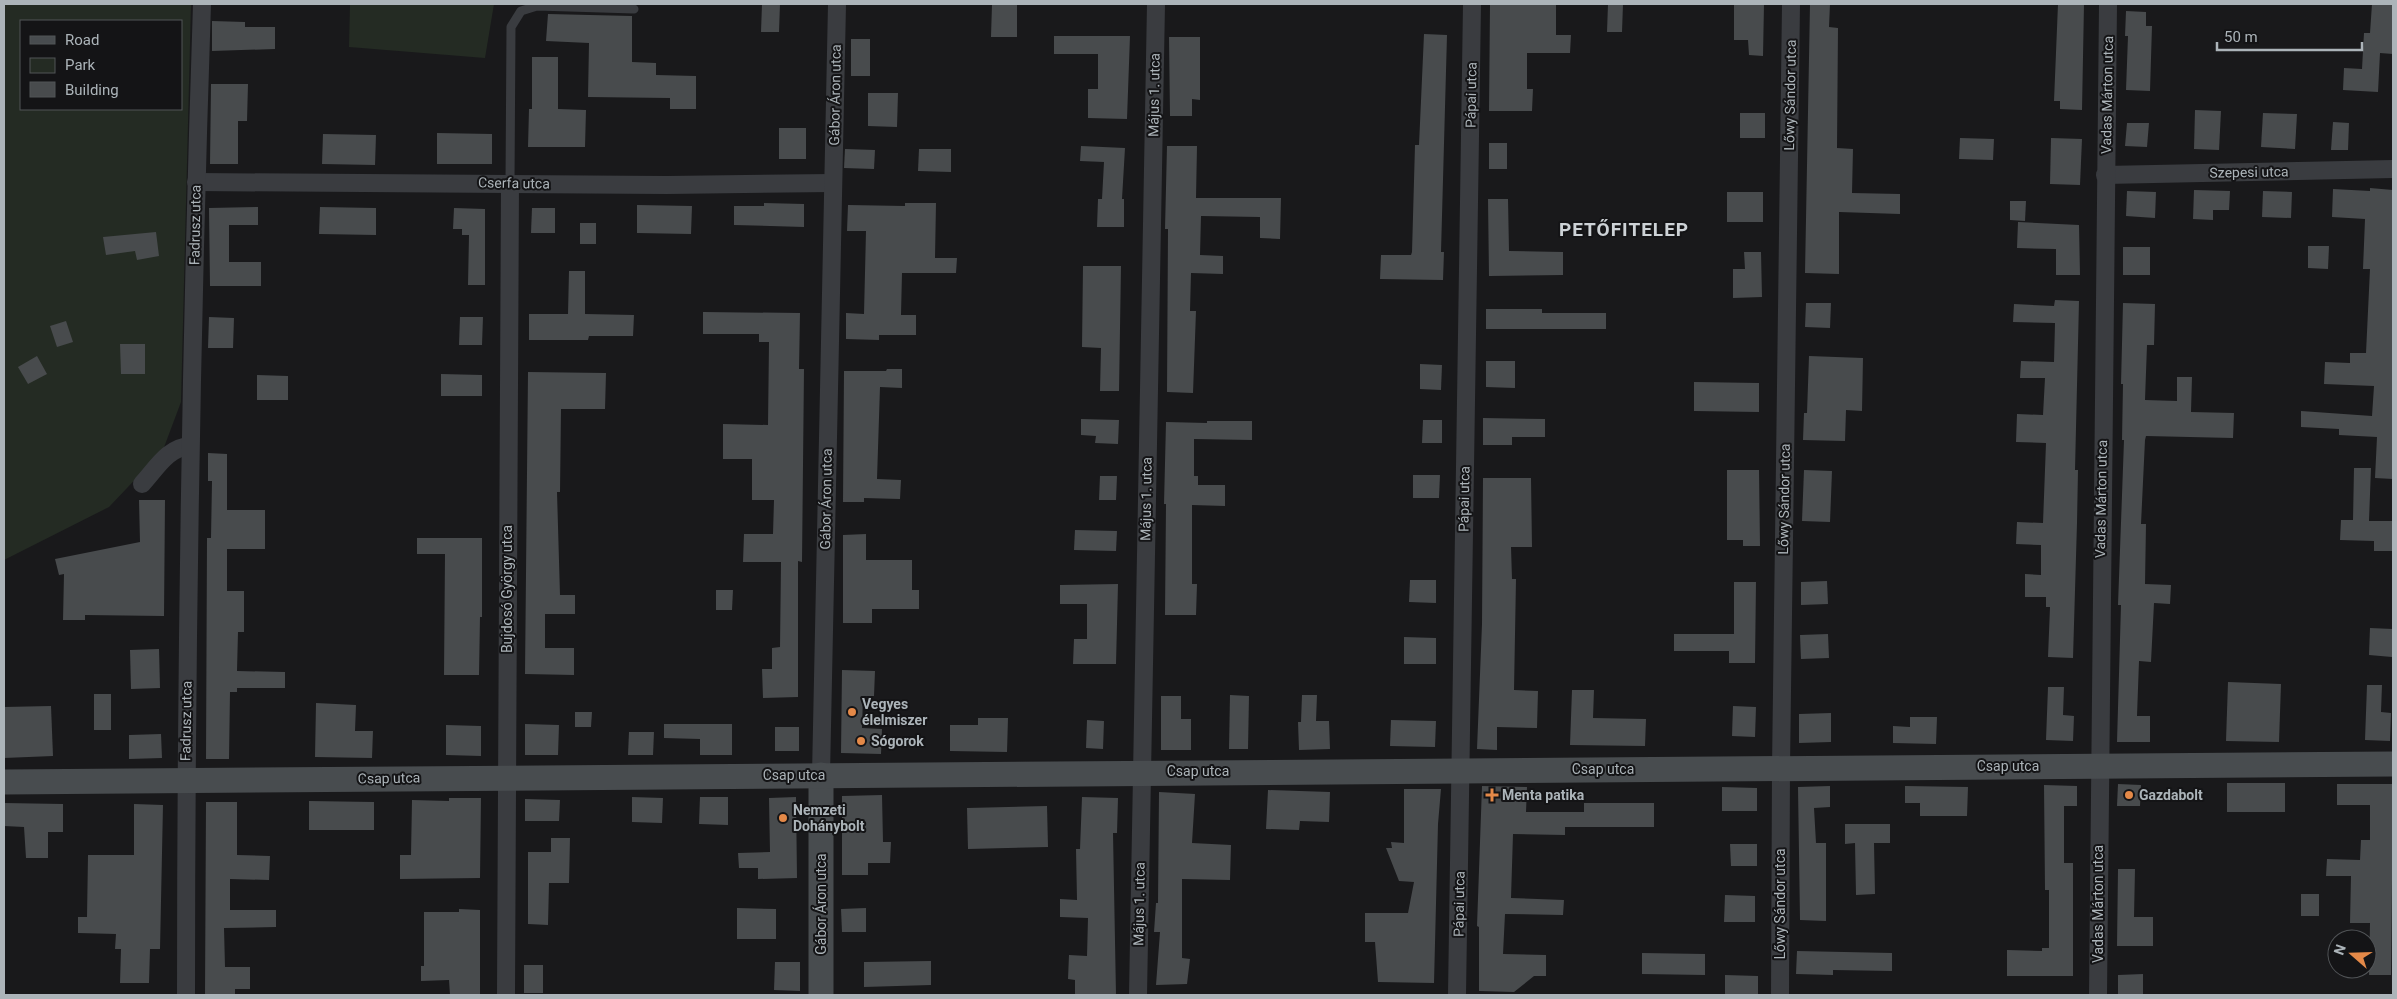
<svg xmlns="http://www.w3.org/2000/svg" width="2397" height="999" viewBox="0 0 2397 999" font-family="Roboto,sans-serif">
<rect width="100%" height="100%" fill="#19191b"/>
<!-- green -->
<g fill="#242b23" fill-rule="evenodd">
<path d="M4 4H191L181 402 163 450 109 507 4 560ZM21 21H181V109H21Z"/>
<polygon points="350,4 494,4 485,58 349,47"/>
</g>
<!-- building -->
<g fill="#484b4d">
<polygon points="762,4 780,4 779,32 761,32"/>
<polygon points="992,4 1017,4 1017,37 991,37"/>
<polygon points="1490,4 1556,4 1556,35 1571,35 1570,53 1527,53 1527,89 1533,89 1532,111 1489,111"/>
<polygon points="1608,4 1623,4 1622,32 1607,32"/>
<polygon points="1734,4 1764,4 1763,56 1749,55 1748,40 1734,40"/>
<polygon points="1810,4 1830,4 1829,27 1838,28 1837,148 1853,149 1852,193 1900,194 1900,214 1839,212 1839,274 1805,273"/>
<polygon points="2058,4 2084,4 2082,110 2060,109 2060,101 2054,101"/>
<polygon points="2372,4 2393,4 2393,54 2380,53 2378,92 2343,90 2344,68 2362,69 2364,33 2370,33"/>
<polygon points="2126,11 2146,12 2146,26 2152,26 2150,91 2126,90 2128,36 2125,36"/>
<polygon points="548,14 632,16 632,62 656,63 656,75 696,76 696,109 670,109 670,98 588,97 589,43 546,41"/>
<polygon points="212,21 245,22 245,27 275,27 275,49 212,51"/>
<polygon points="1424,34 1447,35 1441,252 1444,252 1443,280 1380,279 1381,255 1411,255 1412,252 1415,145 1419,145"/>
<polygon points="1054,36 1130,36 1127,119 1088,118 1088,89 1098,89 1098,54 1054,54"/>
<polygon points="1169,37 1200,37 1200,100 1192,99 1192,116 1170,116"/>
<rect x="851" y="39" width="19" height="37"/>
<polygon points="532,57 558,57 558,109 586,110 585,147 528,147 529,109 532,109"/>
<polygon points="211,84 248,84 247,121 238,121 238,164 210,164"/>
<polygon points="868,93 898,93 897,127 868,126"/>
<polygon points="2195,110 2221,111 2219,150 2194,149"/>
<rect x="1740" y="113" width="25" height="25"/>
<polygon points="2263,113 2297,114 2295,149 2261,147"/>
<polygon points="2333,122 2349,123 2348,150 2331,150"/>
<polygon points="2127,123 2149,123 2147,147 2125,146"/>
<rect x="779" y="128" width="27" height="31"/>
<polygon points="437,133 492,134 492,164 437,164"/>
<polygon points="323,134 376,135 375,165 322,164"/>
<polygon points="1960,138 1994,139 1993,160 1959,159"/>
<polygon points="2051,138 2082,139 2080,185 2050,184"/>
<rect x="1489" y="143" width="18" height="26"/>
<polygon points="1081,146 1125,148 1122,199 1124,199 1124,227 1097,227 1098,199 1102,199 1104,162 1080,161"/>
<polygon points="1167,146 1197,146 1196,198 1281,198 1280,239 1260,238 1260,217 1201,216 1200,255 1223,256 1223,274 1191,273 1190,311 1196,311 1193,393 1167,392 1168,229 1165,229"/>
<polygon points="845,149 875,150 874,169 844,168"/>
<polygon points="919,149 951,149 951,172 918,171"/>
<polygon points="2370,188 2393,190 2393,479 2375,478 2377,437 2339,435 2339,429 2301,427 2301,411 2372,416 2374,386 2324,384 2325,362 2350,363 2350,353 2366,353 2370,269 2363,269 2365,219 2332,217 2333,189 2370,191"/>
<polygon points="2194,190 2230,191 2229,210 2213,210 2213,220 2193,219"/>
<polygon points="2127,191 2156,192 2155,218 2126,216"/>
<polygon points="2263,191 2292,192 2291,218 2262,217"/>
<rect x="1727" y="192" width="36" height="30"/>
<polygon points="1488,199 1508,199 1509,251 1563,252 1563,275 1489,276"/>
<polygon points="2010,201 2026,201 2025,221 2010,220"/>
<polygon points="764,203 804,204 804,227 734,225 734,206 764,206"/>
<polygon points="905,203 936,203 935,258 957,258 956,273 902,273 901,315 916,315 916,335 879,335 879,340 846,339 846,313 864,314 866,231 847,231 848,205 905,206"/>
<polygon points="637,205 692,206 691,234 637,233"/>
<polygon points="258,207 258,225 229,225 229,262 261,262 261,286 210,286 209,208"/>
<polygon points="320,207 376,208 376,235 319,234"/>
<polygon points="454,208 485,209 485,285 468,285 469,235 462,235 462,229 453,229"/>
<polygon points="532,208 555,208 555,233 531,233"/>
<polygon points="2018,222 2079,225 2080,275 2056,275 2056,249 2017,248"/>
<rect x="580" y="223" width="16" height="21"/>
<polygon points="156,232 159,256 137,260 135,251 106,255 103,237"/>
<polygon points="2308,246 2329,246 2328,269 2308,268"/>
<rect x="2123" y="247" width="27" height="28"/>
<polygon points="1744,252 1761,252 1762,297 1733,298 1733,269 1745,269"/>
<polygon points="1083,266 1121,266 1119,391 1100,391 1101,348 1082,347"/>
<polygon points="569,271 585,271 585,314 634,315 633,336 589,336 588,340 529,340 529,314 568,314"/>
<polygon points="2055,300 2079,301 2075,470 2078,470 2077,523 2073,658 2048,657 2050,607 2046,607 2046,597 2025,597 2025,574 2041,575 2041,545 2016,544 2017,522 2043,523 2046,443 2016,442 2017,414 2043,415 2045,378 2020,378 2021,361 2054,362 2055,323 2013,322 2014,304 2054,306"/>
<polygon points="1806,303 1831,303 1830,328 1805,327"/>
<polygon points="2123,303 2155,304 2154,345 2147,345 2145,400 2177,401 2177,377 2192,377 2191,412 2234,413 2233,438 2146,436 2145,440 2141,524 2146,524 2145,584 2171,585 2170,604 2154,603 2151,662 2139,661 2137,716 2150,716 2150,742 2117,742 2121,605 2118,605 2124,440 2122,440 2123,384 2121,384"/>
<polygon points="1486,309 1542,309 1542,313 1606,313 1606,329 1486,329"/>
<polygon points="703,312 800,313 799,369 804,369 802,562 798,561 798,697 763,698 762,669 772,669 772,648 780,647 781,562 743,562 744,534 773,534 774,500 752,500 752,459 723,459 723,424 768,425 769,342 759,342 759,334 703,334"/>
<polygon points="209,317 234,318 233,348 208,348"/>
<polygon points="460,317 483,317 482,345 459,345"/>
<polygon points="66,321 73,342 57,347 50,326"/>
<polygon points="120,344 145,344 145,374 121,374"/>
<polygon points="37,356 47,374 28,384 18,367"/>
<polygon points="1809,356 1863,358 1862,411 1846,410 1845,441 1803,440 1804,413 1807,413"/>
<polygon points="1486,361 1515,361 1515,388 1486,387"/>
<polygon points="1420,364 1442,365 1441,390 1420,389"/>
<polygon points="887,369 902,369 902,388 880,387 877,479 901,480 900,499 864,498 864,502 843,502 844,371 886,371"/>
<polygon points="528,372 606,373 605,409 561,409 560,492 557,492 560,595 575,595 575,614 545,614 545,648 574,648 574,675 525,674"/>
<polygon points="441,374 482,375 482,396 441,396"/>
<polygon points="257,375 288,376 288,400 257,400"/>
<polygon points="1694,382 1759,383 1759,412 1694,411"/>
<polygon points="1483,418 1545,419 1545,437 1512,437 1512,445 1483,445"/>
<polygon points="1081,419 1119,420 1118,444 1095,443 1096,436 1081,435"/>
<polygon points="1423,420 1442,420 1442,443 1422,443"/>
<polygon points="1207,421 1252,421 1252,440 1194,439 1194,476 1198,476 1198,485 1225,485 1225,506 1192,505 1192,584 1197,584 1196,615 1165,615 1166,504 1164,504 1166,422 1207,423"/>
<polygon points="208,453 227,454 227,510 265,510 265,549 227,549 227,591 244,591 244,632 238,632 237,671 285,672 285,688 237,688 237,692 230,692 229,759 206,759 207,538 211,538 212,481 208,481"/>
<polygon points="2354,468 2371,468 2369,521 2393,521 2393,551 2374,551 2374,541 2340,540 2341,520 2353,520"/>
<polygon points="1727,470 1759,470 1760,546 1743,546 1743,540 1727,540"/>
<polygon points="1804,470 1832,471 1830,522 1802,521"/>
<polygon points="1413,475 1440,475 1439,498 1413,498"/>
<polygon points="1100,476 1117,476 1116,500 1099,500"/>
<polygon points="1483,478 1531,478 1532,547 1511,547 1512,579 1516,579 1514,690 1538,691 1537,728 1497,727 1497,750 1477,749 1482,624"/>
<polygon points="139,500 165,500 164,616 85,615 85,620 63,620 64,574 59,575 55,559 140,542"/>
<polygon points="1075,530 1117,531 1116,551 1074,550"/>
<polygon points="866,534 866,560 912,560 912,590 919,590 919,609 872,609 872,623 843,623 843,535"/>
<polygon points="417,538 482,538 482,617 480,617 479,675 444,675 445,554 417,554"/>
<polygon points="1410,580 1436,580 1436,603 1409,602"/>
<polygon points="1827,581 1828,604 1801,605 1801,582"/>
<polygon points="1734,582 1756,582 1755,663 1729,663 1729,651 1674,651 1674,634 1734,634"/>
<polygon points="1118,584 1116,664 1073,664 1074,639 1087,639 1087,604 1060,604 1060,585"/>
<polygon points="716,590 733,590 732,610 716,610"/>
<polygon points="2370,628 2393,629 2392,657 2369,655"/>
<polygon points="1828,634 1829,658 1801,659 1800,635"/>
<polygon points="1404,637 1436,638 1436,664 1404,664"/>
<polygon points="159,649 160,688 131,689 130,650"/>
<polygon points="842,670 875,671 874,696 863,696 862,728 882,729 881,754 841,753"/>
<polygon points="2228,682 2281,684 2279,742 2226,741"/>
<polygon points="2367,685 2382,685 2381,712 2391,713 2390,741 2365,740"/>
<polygon points="2048,687 2064,687 2063,715 2074,716 2073,741 2046,740"/>
<polygon points="1572,690 1594,690 1593,718 1646,719 1645,746 1570,745"/>
<rect x="94" y="694" width="17" height="36"/>
<polygon points="1230,695 1249,696 1248,749 1229,749"/>
<polygon points="1302,695 1317,695 1316,721 1329,721 1330,749 1299,750 1298,722 1301,722"/>
<polygon points="1161,696 1181,696 1181,719 1191,719 1191,750 1161,750"/>
<polygon points="316,703 356,705 355,731 373,731 372,758 315,757"/>
<polygon points="51,706 53,756 4,758 4,707"/>
<polygon points="1733,706 1756,707 1755,737 1732,736"/>
<polygon points="575,712 592,712 591,727 575,727"/>
<polygon points="1831,713 1831,742 1799,743 1799,714"/>
<polygon points="1910,717 1937,717 1936,744 1893,743 1893,726 1910,727"/>
<polygon points="978,718 1008,718 1007,752 950,751 950,725 978,725"/>
<polygon points="1087,720 1104,721 1103,749 1086,748"/>
<polygon points="1391,720 1436,721 1435,747 1390,746"/>
<polygon points="525,724 559,725 558,755 525,755"/>
<polygon points="664,724 732,724 732,755 700,755 700,739 664,738"/>
<polygon points="446,725 481,726 481,756 446,755"/>
<rect x="775" y="727" width="24" height="24"/>
<polygon points="629,732 654,732 653,755 628,755"/>
<polygon points="161,734 162,758 129,759 129,735"/>
<rect x="2227" y="783" width="58" height="29"/>
<polygon points="2118,784 2141,785 2140,806 2117,806"/>
<polygon points="2337,784 2393,784 2391,975 2369,975 2370,923 2350,923 2351,876 2326,876 2327,859 2360,860 2361,840 2370,840 2370,805 2337,805"/>
<polygon points="2044,785 2077,786 2077,806 2064,806 2064,863 2073,863 2073,976 2007,976 2007,950 2042,951 2042,948 2049,948 2049,890 2045,890"/>
<polygon points="1482,786 1527,787 1526,812 1584,812 1584,803 1654,803 1654,827 1565,827 1565,835 1513,834 1511,898 1564,900 1563,915 1505,914 1503,954 1546,955 1546,976 1534,976 1514,992 1479,991 1479,927 1477,926"/>
<polygon points="1830,786 1830,807 1814,808 1816,843 1826,843 1826,921 1800,920 1798,787"/>
<polygon points="1905,786 1968,787 1967,816 1920,816 1920,803 1905,803"/>
<polygon points="1722,787 1757,788 1757,811 1722,811"/>
<polygon points="1404,789 1441,789 1438,824 1434,983 1378,982 1375,942 1365,942 1365,913 1408,913 1414,882 1399,881 1386,848 1392,848 1391,842 1404,843"/>
<polygon points="1268,790 1330,792 1329,822 1300,821 1299,830 1266,829"/>
<polygon points="1159,792 1195,794 1192,843 1231,845 1230,880 1182,879 1182,958 1190,959 1187,984 1156,985 1160,932 1154,932 1156,903 1158,903"/>
<polygon points="882,795 883,842 891,842 890,863 868,863 868,875 842,875 842,796"/>
<polygon points="632,797 663,798 662,823 632,822"/>
<polygon points="700,797 728,797 728,825 699,824"/>
<polygon points="796,797 797,878 758,879 758,868 739,868 738,853 770,852 769,798"/>
<polygon points="1082,797 1118,798 1117,833 1113,833 1116,995 1075,995 1075,980 1068,979 1069,955 1087,956 1088,918 1060,917 1060,899 1077,900 1076,849 1080,849"/>
<polygon points="449,798 481,798 480,878 400,879 400,855 411,855 412,800 449,801"/>
<polygon points="525,799 560,800 559,821 525,821"/>
<polygon points="309,801 374,802 374,830 309,830"/>
<polygon points="206,802 237,802 237,855 270,856 269,880 230,879 230,910 276,910 276,927 224,928 225,967 250,967 250,989 235,989 235,995 205,995"/>
<polygon points="4,803 63,804 63,832 48,832 48,858 26,858 24,827 4,826"/>
<polygon points="134,804 163,805 160,949 150,949 149,983 120,983 121,949 115,949 116,934 78,933 78,917 87,917 88,855 134,855"/>
<polygon points="1047,806 1048,847 968,849 967,808"/>
<polygon points="1845,824 1890,824 1890,843 1874,843 1875,894 1856,895 1855,843 1845,844"/>
<polygon points="551,838 570,838 569,883 549,883 548,925 528,924 528,852 551,852"/>
<polygon points="1730,844 1757,844 1757,866 1731,866"/>
<polygon points="2118,869 2135,869 2134,917 2153,917 2153,946 2117,946"/>
<rect x="2301" y="894" width="18" height="22"/>
<polygon points="1725,895 1755,896 1755,922 1724,922"/>
<polygon points="737,908 776,909 776,939 737,939"/>
<polygon points="866,908 866,932 842,932 841,909"/>
<polygon points="459,909 480,910 480,994 450,995 449,980 421,981 421,966 424,966 424,912 459,912"/>
<polygon points="1797,951 1892,953 1892,971 1833,970 1833,975 1796,974"/>
<polygon points="1642,953 1705,954 1705,975 1642,974"/>
<polygon points="931,961 931,985 864,987 864,962"/>
<polygon points="775,962 800,962 800,991 774,990"/>
<rect x="524" y="965" width="19" height="28"/>
<polygon points="2143,974 2143,995 2118,995 2118,975"/>
<polygon points="1725,975 1758,976 1758,995 1725,995"/>
</g>
<g fill="none" stroke-linecap="round" stroke-linejoin="round">
<!-- lane -->
<polyline stroke="#3a3c40" stroke-width="9" points="510,183 511,27 521,11 537,6 634,9"/>
<!-- street -->
<g stroke="#3a3c40" stroke-width="18">
<polyline points="2105,175 2393,169"/>
<polyline points="196,182 667,185 832,183"/>
<path d="M142 484C156 469 168 447 190 446"/>
<polyline points="821,775 837,4"/>
<path d="M186 995C186 665 191 334 202 4"/>
<polyline points="506,995 510,183"/>
<polyline points="1138,995 1156,4"/>
<polyline points="1457,995 1472,4"/>
<polyline points="1780,995 1781,768 1791,4"/>
<polyline points="2098,995 2108,4"/>
</g>
<!-- secondary -->
<g stroke="#484c4f" stroke-width="25">
<polyline points="821,775 821,995"/>
<polyline points="4,782 2393,764"/>
</g>
</g>
<!-- markers -->
<g fill="#e48948" stroke="#141416" stroke-width="2">
<circle cx="852" cy="712" r="5"/>
<circle cx="861" cy="741" r="5"/>
<path d="M1489.5 787.5h5v5h5v5h-5v5h-5v-5h-5v-5h5z"/>
<circle cx="2129" cy="795" r="5"/>
<circle cx="783" cy="818" r="5"/>
</g>
<g text-anchor="middle" stroke-width="4" stroke-linejoin="round" paint-order="stroke">
<!-- street labels -->
<g font-size="14" fill="#acb4b9" stroke="#141416">
<text transform="translate(835 95) rotate(-89)" y="5">Gábor Áron utca</text>
<text transform="translate(1154 95) rotate(-89)" y="5">Május 1. utca</text>
<text transform="translate(1471 95) rotate(-89)" y="5">Pápai utca</text>
<text transform="translate(1790 95) rotate(-89)" y="5">Lőwy Sándor utca</text>
<text transform="translate(2107 95) rotate(-89)" y="5">Vadas Márton utca</text>
<text transform="translate(2249 172) rotate(-1)" y="5">Szepesi utca</text>
<text transform="translate(514 183) rotate(1)" y="5">Cserfa utca</text>
<text transform="translate(195 225) rotate(-89)" y="5">Fadrusz utca</text>
<text transform="translate(826 499) rotate(-89)" y="5">Gábor Áron utca</text>
<text transform="translate(1146 499) rotate(-89)" y="5">Május 1. utca</text>
<text transform="translate(1464 499) rotate(-89)" y="5">Pápai utca</text>
<text transform="translate(1784 499) rotate(-89)" y="5">Lőwy Sándor utca</text>
<text transform="translate(2101 499) rotate(-89)" y="5">Vadas Márton utca</text>
<text transform="translate(507 589) rotate(-90)" y="5">Bujdosó György utca</text>
<text transform="translate(186 721) rotate(-89)" y="5">Fadrusz utca</text>
<text x="2008" y="771">Csap utca</text>
<text x="1603" y="774">Csap utca</text>
<text x="1198" y="776">Csap utca</text>
<text x="794" y="780">Csap utca</text>
<text transform="translate(389 778) rotate(-1)" y="5">Csap utca</text>
<text transform="translate(821 904) rotate(-90)" y="5">Gábor Áron utca</text>
<text transform="translate(1139 904) rotate(-89)" y="5">Május 1. utca</text>
<text transform="translate(1459 904) rotate(-89)" y="5">Pápai utca</text>
<text transform="translate(1780 904) rotate(-90)" y="5">Lőwy Sándor utca</text>
<text transform="translate(2098 904) rotate(-90)" y="5">Vadas Márton utca</text>
</g>
<!-- poi labels -->
<g font-size="14" font-weight="bold" fill="#acb4b9" stroke="#141416" text-anchor="start">
<text x="862" y="709">Vegyes<tspan x="862" dy="16">élelmiszer</tspan></text>
<text x="871" y="746">Sógorok</text>
<text x="1502" y="800">Menta patika</text>
<text x="2139" y="800">Gazdabolt</text>
<text x="793" y="815">Nemzeti<tspan x="793" dy="16">Dohánybolt</tspan></text>
</g>
<!-- district labels -->
<g font-size="19" font-weight="bold" letter-spacing="1" fill="#cdd2d6" stroke="#141416">
<text x="1624" y="236">PETŐFITELEP</text>
</g>
</g>
<!-- border -->
<rect width="2397" height="999" fill="none" stroke="#acb4b9" stroke-width="10"/>
<!-- legend -->
<rect x="20" y="20" width="162" height="90" fill="#141416" stroke="#515457"/>
<rect x="30" y="36" width="25" height="8" fill="#484c4f" stroke="#515457"/>
<text x="65" y="45" font-size="15" fill="#acb4b9">Road</text>
<rect x="30" y="58" width="25" height="15" fill="#242b23" stroke="#515457"/>
<text x="65" y="70" font-size="15" fill="#acb4b9">Park</text>
<rect x="30" y="82" width="25" height="15" fill="#484b4d" stroke="#515457"/>
<text x="65" y="95" font-size="15" fill="#acb4b9">Building</text>
<!-- north arrow -->
<g transform="translate(2352 954) rotate(290)"><circle r="24" fill="#141416" stroke="#515457"/>
<path d="M0-4L9 19L0 12L-9 19Z" fill="#e48948"/>
<text y="-8" font-size="14" font-weight="bold" text-anchor="middle" fill="#acb4b9">N</text>
</g>
<!-- scale -->
<path d="M2217 42v8h145v-8" fill="none" stroke="#acb4b9" stroke-width="2.5"/>
<text x="2224" y="42" font-size="15" fill="#acb4b9" stroke="#141416" stroke-width="4" paint-order="stroke">50 m</text>
</svg>
